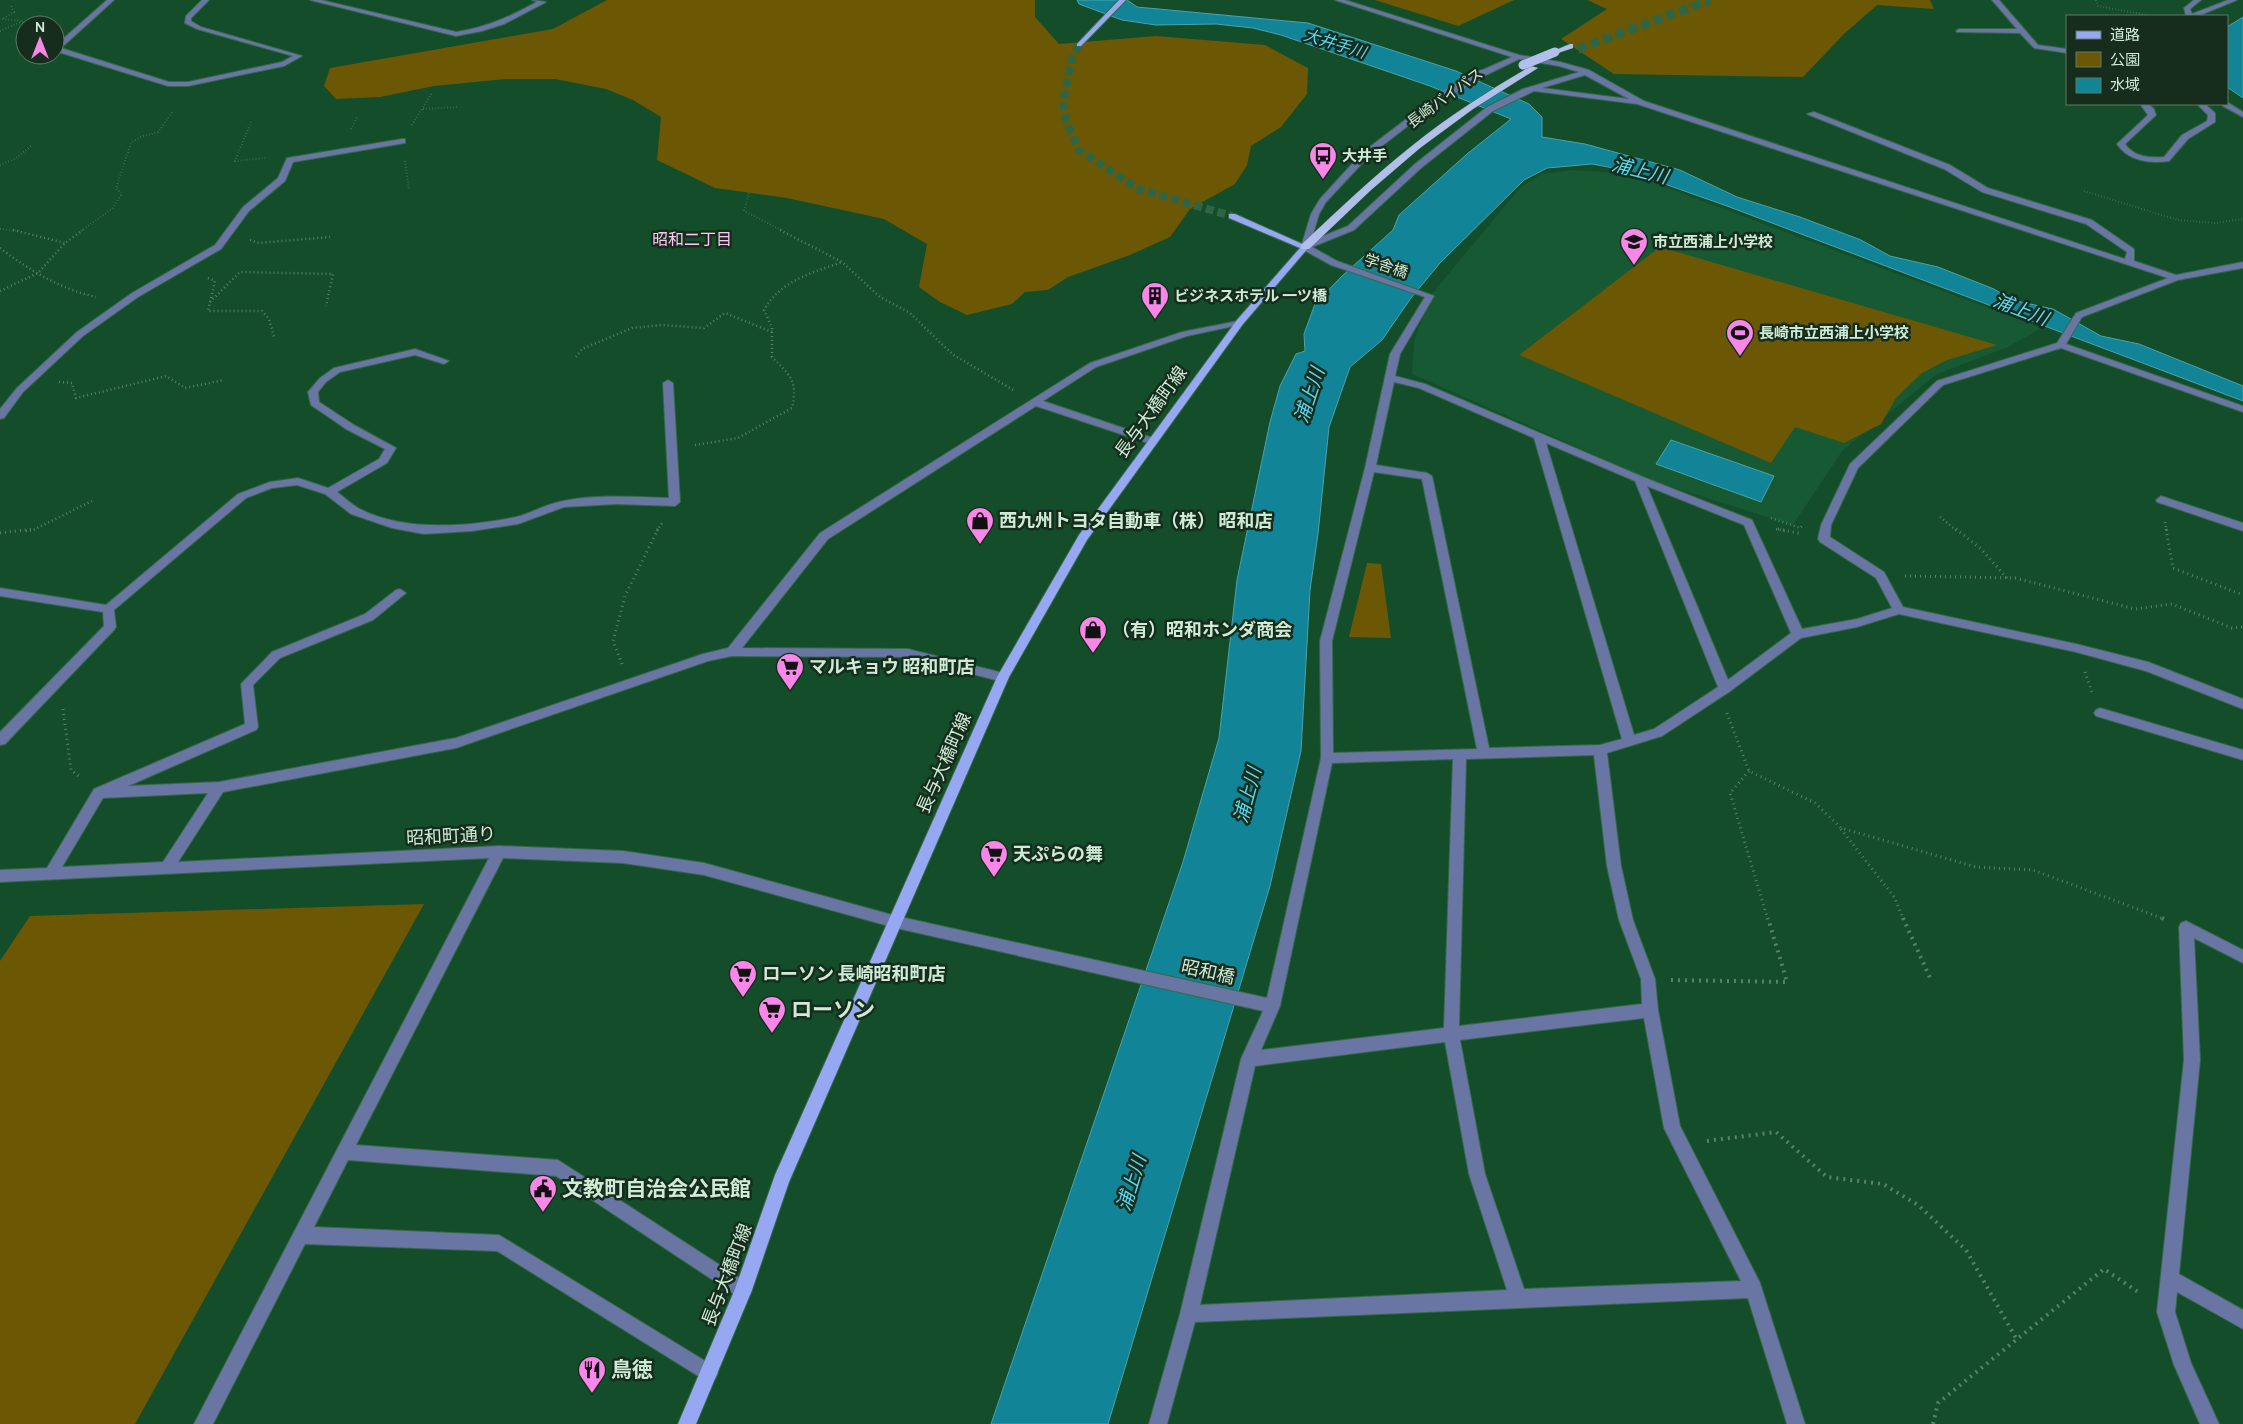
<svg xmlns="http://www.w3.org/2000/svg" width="2243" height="1424" viewBox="0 0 2243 1424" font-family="Manrope,'Noto Sans JP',sans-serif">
<rect width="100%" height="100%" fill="#144d2a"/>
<!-- built -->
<polygon fill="#175932" points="1574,170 1630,174 2042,328 2008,347 1937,374 1843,450 1793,525 1656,482 1412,374 1414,342 1430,296 1520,188 1541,174"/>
<!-- green -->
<g fill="#6c5804">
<polygon points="607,0 1035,0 1035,17 1059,44 1156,36 1265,45 1308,68 1307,94 1281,127 1251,146 1247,165 1235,184 1190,209 1170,237 1130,255 1068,277 1048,290 1025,292 1012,304 967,315 940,302 919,287 927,244 884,219 787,198 715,188 657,160 661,117 633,100 606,89 555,79 505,79 434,86 380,97 336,99 324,86 330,68 553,29"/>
<polygon points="1375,0 1514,0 1458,26"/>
<polygon points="1587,0 1930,0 1934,9 1877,5 1844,34 1803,77 1614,74 1561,39 1607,9"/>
<polygon points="1660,247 1997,345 1947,360 1922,373 1896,398 1881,424 1844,443 1795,427 1771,463 1519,355"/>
<polygon points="1367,563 1381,564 1391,638 1349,637"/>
<polygon points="424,904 135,1424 0,1424 0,961 30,916"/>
</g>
<!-- water -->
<g fill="#118497" stroke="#4aa3aa">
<polygon points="1077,0 1127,0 1137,7 1308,23 1456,71 1529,104 1542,117 1542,137 1585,144 1680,170 1737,197 1800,217 1861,240 1890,256 1938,267 1994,289 2012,300 2053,309 2101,336 2139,344 2243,386 2243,401 1727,206 1625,170 1592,164 1547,168 1524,180 1440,263 1411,298 1382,340 1350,367 1329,427 1318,534 1310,590 1301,751 1270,886 1108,1424 991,1424 1183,862 1219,738 1237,580 1270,422 1280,386 1296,354 1305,351 1304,334 1315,304 1342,276 1393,230 1399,215 1467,154 1511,119 1430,86 1281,35 1253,28 1216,24 1156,25 1122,20 1079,4"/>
<polygon points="2243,17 2243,98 2227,87 2227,27"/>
<polygon points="1671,440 1774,476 1761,502 1656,464"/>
</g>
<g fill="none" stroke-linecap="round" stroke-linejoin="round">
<!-- major-tunnel -->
<polyline stroke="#306544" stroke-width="8" stroke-dasharray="8 4" stroke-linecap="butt" points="1079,45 1072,59 1063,102 1066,121 1079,150 1138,189 1232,216"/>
<!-- highway-tunnel -->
<polyline stroke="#306544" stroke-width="9" stroke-dasharray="9 4.5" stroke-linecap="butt" points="1578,49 1710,0"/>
<defs>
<g id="minor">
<polygon points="107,0 114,0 61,48 169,82 188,82 282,62 293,56 197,29 185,23 186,16 202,0 209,0 191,18 191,21 201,27 302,56 284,66 188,86 168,86 55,51 55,46"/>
<path d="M310 0H321L456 32C486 28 511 16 537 2L532 0 546 2 504 24 482 31 456 36Z"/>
<path d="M1335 0H1345L1519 55 1560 62 1589 70 1644 101 2125 259 2127 252 2086 224 1982 192 1944 169 1807 114 1814 112 1950 165 1988 188 2092 220 2134 249V261L2176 275 2243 262V268L2178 280 2082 317 2066 344 2243 406V412L2061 348 1943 385 1858 468 1831 525 1830 537 1884 572 1903 607 2076 644 2148 662 2243 699V709L2146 671 2076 652 1899 614 1857 627 1801 638 1729 692 1662 736 1607 753 1621 866 1633 920 1655 979 1658 1010 1680 1126 1760 1283 1805 1424H1787L1748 1298 1195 1322 1167 1424H1149L1180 1314 1241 1059 1263 1011 896 928 704 875 623 863 503 858 356 1145 558 1160 749 1284 752 1290 749 1296 743 1299 737 1296 556 1176 348 1160 314 1227 499 1235 715 1367 718 1373 715 1379 709 1382 703 1379 497 1251 305 1244 213 1424H194L489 858 0 882V870L47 868 94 789 245 724 241 684 272 652 365 614 396 590 400 589 406 593 373 620 280 658 253 685 258 727 256 730 128 786 219 782 456 738 703 654 728 648 820 533 1090 363 1182 332 1243 320V324L1187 336 1096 367 1043 401 1156 439V443H1148L1036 406 828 539 742 648 908 649 1007 674 1009 677 1007 680 1003 682 908 657 732 656 708 661 456 748 223 792 178 862 499 846 623 851 704 863 896 916 1267 998 1321 758 1320 641 1365 468 1390 354 1425 297 1331 265 1302 249 1301 247 1311 214 1320 199 1363 152 1442 92 1449 94 1369 156 1326 202 1319 214 1311 241 1348 226 1415 164 1487 107 1523 89 1579 72 1559 66 1519 59 1484 76H1478V72L1512 57ZM1585 75 1629 99 1542 88ZM1534 91 1637 104 2168 278 2076 313 2057 343 1937 381 1850 464 1821 525 1818 539 1820 542 1876 578 1892 608 1857 619 1802 629 1752 520 1643 477 1425 384 1395 376 1400 354 1434 296 1337 261 1312 247 1354 230 1421 168 1493 111ZM1394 382 1419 388 1534 438 1622 739 1600 745 1489 748 1432 476 1427 473 1376 465ZM1546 443 1635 481 1718 687 1654 729 1634 735ZM1374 472 1422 479 1477 749 1333 753 1332 641ZM1647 486 1744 525 1791 633 1728 680ZM1594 755 1607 866 1619 920 1641 979 1642 1004 1459 1026 1466 759ZM1453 759 1444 1028 1261 1050 1280 1006 1332 763ZM208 793 163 862 62 867 103 798ZM1644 1018 1664 1128 1741 1281 1524 1289 1485 1174 1460 1040ZM1445 1042 1469 1174 1507 1290 1200 1305 1255 1066Z"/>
<polygon points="1992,0 1999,0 2038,45 2067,49 2067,53 2034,48 2020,33 1957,32 1956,31 1959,29 2017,29"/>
<polygon points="2194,0 2201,0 2190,9 2192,14 2228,0 2237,0 2198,16 2186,16 2184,8"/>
<polygon points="2227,102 2243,112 2243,117 2223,106 2222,104 2227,104"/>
<path d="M2140 104H2148L2154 109 2156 115 2125 144C2134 157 2149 158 2164 157L2182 135 2207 121 2208 115 2197 104H2205L2215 113V122L2188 139 2169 161C2150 164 2128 161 2117 144L2148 115Z"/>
<polygon points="402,139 405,139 405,143 293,162 285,181 249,211 221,249 138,297 83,336 23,392 4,418 0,419 0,409 17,388 77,332 132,293 215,245 243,207 278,178 287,158"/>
<path d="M415 349 449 361 444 364 415 355 340 372 326 382 318 392 319 402 354 425 396 448 387 463 337 492C344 497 351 504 358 508 402 532 468 527 516 517 532 513 546 504 563 501 597 494 634 497 669 498L663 383 668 380 673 383 680 502 675 506 617 504 564 507 518 524 472 531 424 534 392 528 351 514 325 494 297 485 272 488 246 498 114 610 116 627 114 630 5 744 0 745V732L104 626 103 612 0 596V588L106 605 238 494 270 482 298 478 328 488 379 459 385 449 346 429 311 405 308 392 320 378 334 368Z"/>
<polygon points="2161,496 2243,523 2243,531 2157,502 2156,500"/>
<polygon points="2100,708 2243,750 2243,760 2096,716 2094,713 2096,710"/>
<polygon points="2186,921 2243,950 2243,963 2194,938 2200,1060 2179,1274 2243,1310 2243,1329 2177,1292 2175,1312 2191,1363 2219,1424 2200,1424 2174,1365 2157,1312 2184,1060 2179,927 2181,923"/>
</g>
<g id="major">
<polygon points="1119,0 1126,0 1081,46 1077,46 1077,44"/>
<polygon points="1229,214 1235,214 1309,247 1243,324 1087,540 1009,677 789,1182 752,1290 696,1424 678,1424 735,1289 775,1175 997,677 1079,535 1237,320 1300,248 1229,218"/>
</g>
<g id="highway">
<polygon points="1570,44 1573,44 1573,48 1555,54 1551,52"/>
<path d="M1531 66 1538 68 1473 109 1420 148 1371 190 1309 249H1301V245C1338 210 1374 176 1413 145 1450 115 1490 90 1531 66Z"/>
</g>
</defs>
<!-- minor casing -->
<use href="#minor" stroke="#366949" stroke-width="2"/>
<!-- major casing -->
<use href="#major" stroke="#366949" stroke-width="2"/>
<!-- highway casing -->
<use href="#highway" stroke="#366949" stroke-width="1"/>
<!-- path-far3 -->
<g stroke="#558466" stroke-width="2" stroke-dasharray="0.5 2.5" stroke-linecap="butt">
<polyline points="2096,0 2098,6 2152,16"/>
<polyline points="0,31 23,21 2,19 14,12 11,5"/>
<polyline points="423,109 457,107"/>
<polyline points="251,122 235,161 267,158"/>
<polyline points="412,125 432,93"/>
<polyline points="351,129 357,117"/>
<polyline points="405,161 409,190"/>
<polyline points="0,165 15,159 31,146"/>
<polyline points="2084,191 2178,220 2215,223 2243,219"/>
<polyline points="749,193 744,211 783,231"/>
<polyline points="0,229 19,231"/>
<polyline points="81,231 113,208 122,194 116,188 131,143 140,137 158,132 173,111"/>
</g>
<!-- path-far2 -->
<g stroke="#558466" stroke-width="2.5" stroke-dasharray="1 3" stroke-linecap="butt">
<polyline points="13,230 65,243"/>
<polyline points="780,230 842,262 880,297 910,313 952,354 1015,391"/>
<polyline points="250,240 259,243 330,237"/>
<path d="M0 248C29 270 60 289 96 297"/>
<polyline points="208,278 215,281 208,311 262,311 269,319 274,337"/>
<polyline points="0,291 38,273 65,243 83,230"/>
<polyline points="210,302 240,272 333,274 326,306"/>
<polyline points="576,357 582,349 632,328 662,325 704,328 725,313 772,332"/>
<polyline points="59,382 72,383 76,398 166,376 185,388 224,380"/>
<path d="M695 445 738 438 792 408C798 381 790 375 772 357V328L764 310C781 280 812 273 842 262"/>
<polyline points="1940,517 1957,531"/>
<polyline points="1771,518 1800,528 1802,526"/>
<polyline points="2165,522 2167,531"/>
<polyline points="1776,529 1785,531"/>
<polyline points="26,531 33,530 92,501"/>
<polyline points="657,531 662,523"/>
</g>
<!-- path-far1 -->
<g stroke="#558466" stroke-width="3" stroke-dasharray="1 4" stroke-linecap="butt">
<polyline points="1778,529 1802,534"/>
<polyline points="1956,529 1981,549 2007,578"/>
<polyline points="2166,529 2173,568 2243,595"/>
<polyline points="0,533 34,529"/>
<polyline points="1905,576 2015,578 2135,609 2172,604 2232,628 2243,627"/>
<polyline points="622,664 613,641 625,596 658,529"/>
<polyline points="2085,672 2092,692"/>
<polyline points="63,709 71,770 81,778"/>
<polyline points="1727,713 1749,771 1815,803 1841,828 1976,867 2033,870 2164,919"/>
<polyline points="1749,771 1730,793 1768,920"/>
<polyline points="1841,829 1894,897 1904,920"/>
</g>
<!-- path -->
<g stroke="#558466" stroke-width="4" stroke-dasharray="2 5" stroke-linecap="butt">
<polyline points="1903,918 1931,980"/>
<polyline points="2162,918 2164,919"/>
<polyline points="1671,980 1787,982 1768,918"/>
<polyline points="1707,1141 1776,1132 1827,1177 1883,1184 1918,1205 1966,1250 2017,1340"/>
<polyline points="1933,1424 1938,1403 2104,1269 2141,1294"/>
</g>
<!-- minor -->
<use href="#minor" fill="#6975a2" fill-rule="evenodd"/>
<!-- major -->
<use href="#major" fill="#95a8f1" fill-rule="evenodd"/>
<!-- highway -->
<use href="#highway" fill="#b3bfeb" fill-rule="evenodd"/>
<defs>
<polyline id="minor-bridge" points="1445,94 1481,74"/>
<polyline id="highway-bridge" points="1523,65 1555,52"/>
</defs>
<!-- minor-bridge casing -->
<use href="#minor-bridge" stroke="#366949" stroke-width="8" stroke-linecap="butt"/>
<!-- highway-bridge casing -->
<use href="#highway-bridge" stroke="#366949" stroke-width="9" stroke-linecap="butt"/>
<!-- minor-bridge -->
<use href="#minor-bridge" stroke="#6975a2" stroke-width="8"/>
<!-- highway-bridge -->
<use href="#highway-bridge" stroke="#b3bfeb" stroke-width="9"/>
</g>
<!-- icons -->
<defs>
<symbol id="bus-pin" viewBox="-11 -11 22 30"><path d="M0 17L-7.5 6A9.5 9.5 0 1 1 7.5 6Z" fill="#f987e9" stroke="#162d1d"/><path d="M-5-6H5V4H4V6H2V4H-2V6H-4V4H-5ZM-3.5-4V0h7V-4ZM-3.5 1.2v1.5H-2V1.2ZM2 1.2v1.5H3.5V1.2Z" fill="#111"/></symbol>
<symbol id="school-pin" viewBox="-11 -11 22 30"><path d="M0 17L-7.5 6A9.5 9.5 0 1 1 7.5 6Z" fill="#f987e9" stroke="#162d1d"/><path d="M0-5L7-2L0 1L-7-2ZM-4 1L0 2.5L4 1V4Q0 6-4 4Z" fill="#111"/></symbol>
<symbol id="building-pin" viewBox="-11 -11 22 30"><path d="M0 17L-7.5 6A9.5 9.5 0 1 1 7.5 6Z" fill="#f987e9" stroke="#162d1d"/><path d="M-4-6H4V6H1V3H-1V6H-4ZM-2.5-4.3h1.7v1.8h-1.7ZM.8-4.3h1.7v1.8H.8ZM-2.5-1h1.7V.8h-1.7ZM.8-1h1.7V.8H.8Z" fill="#111"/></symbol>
<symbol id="stadium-pin" viewBox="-11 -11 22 30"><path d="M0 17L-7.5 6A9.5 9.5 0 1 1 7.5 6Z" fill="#f987e9" stroke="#162d1d"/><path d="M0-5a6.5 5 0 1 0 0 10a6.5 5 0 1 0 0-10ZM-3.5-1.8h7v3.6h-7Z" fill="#111"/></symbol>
<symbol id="shop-pin" viewBox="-11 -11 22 30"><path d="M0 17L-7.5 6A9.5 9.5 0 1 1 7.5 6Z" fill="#f987e9" stroke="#162d1d"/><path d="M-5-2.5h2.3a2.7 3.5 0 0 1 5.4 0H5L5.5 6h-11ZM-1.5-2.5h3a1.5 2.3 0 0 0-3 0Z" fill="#111"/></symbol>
<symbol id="supermarket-pin" viewBox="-11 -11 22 30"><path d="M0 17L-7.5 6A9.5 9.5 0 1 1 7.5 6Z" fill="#f987e9" stroke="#162d1d"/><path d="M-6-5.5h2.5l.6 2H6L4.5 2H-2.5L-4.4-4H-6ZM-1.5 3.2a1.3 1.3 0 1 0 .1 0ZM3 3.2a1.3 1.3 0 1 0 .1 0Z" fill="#111"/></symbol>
<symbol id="civic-pin" viewBox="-11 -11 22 30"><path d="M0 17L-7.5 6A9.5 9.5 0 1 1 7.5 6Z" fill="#f987e9" stroke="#162d1d"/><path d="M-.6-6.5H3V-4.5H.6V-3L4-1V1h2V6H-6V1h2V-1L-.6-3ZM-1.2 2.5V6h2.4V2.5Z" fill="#111"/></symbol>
<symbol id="restaurant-pin" viewBox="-11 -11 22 30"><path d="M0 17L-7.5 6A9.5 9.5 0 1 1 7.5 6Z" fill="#f987e9" stroke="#162d1d"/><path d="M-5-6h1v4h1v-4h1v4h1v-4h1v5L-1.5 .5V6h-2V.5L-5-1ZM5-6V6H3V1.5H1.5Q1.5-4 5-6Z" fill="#111"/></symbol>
</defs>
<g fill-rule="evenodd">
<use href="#bus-pin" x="1307" y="140" width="32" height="43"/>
<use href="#school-pin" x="1618" y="226" width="32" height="43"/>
<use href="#building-pin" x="1139" y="280" width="32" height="43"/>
<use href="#stadium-pin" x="1724" y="317" width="32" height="43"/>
<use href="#shop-pin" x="964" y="505" width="32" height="43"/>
<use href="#shop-pin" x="1077" y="614" width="32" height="43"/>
<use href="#supermarket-pin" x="774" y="651" width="32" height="43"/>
<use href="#supermarket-pin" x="978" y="838" width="32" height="43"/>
<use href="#supermarket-pin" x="727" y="958" width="32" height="43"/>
<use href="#supermarket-pin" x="756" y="994" width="32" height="43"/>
<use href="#civic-pin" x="527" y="1173" width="32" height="43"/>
<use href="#restaurant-pin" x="576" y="1354" width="32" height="43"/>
</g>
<g text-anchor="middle" stroke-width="5" stroke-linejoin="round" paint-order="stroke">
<!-- far-street labels -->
<g font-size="15" fill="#cfebd6" stroke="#162d1d">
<text transform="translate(1445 98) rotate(-36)" y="5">長崎バイパス</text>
<text transform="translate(1386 266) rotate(19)" y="5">学舎橋</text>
</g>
<!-- far-poi labels -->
<g font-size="15" font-weight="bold" fill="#cfebd6" stroke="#162d1d" text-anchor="start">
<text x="1342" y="161">大井手</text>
<text x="1653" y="247">市立西浦上小学校</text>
<text x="1174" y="301">ビジネスホテル 一ツ橋</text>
<text x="1759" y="338">長崎市立西浦上小学校</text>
</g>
<!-- far-water labels -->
<g font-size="16" font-style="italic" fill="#5cd7ef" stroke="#162d1d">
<text transform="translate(1335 43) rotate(17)" y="6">大井手川</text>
</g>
<!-- far-neighbourhood labels -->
<g font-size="16" fill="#fac7f1" stroke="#162d1d">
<text x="692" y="245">昭和二丁目</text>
</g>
<!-- street labels -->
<g font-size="18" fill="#cfebd6" stroke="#162d1d">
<text transform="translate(1151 412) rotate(-54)" y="6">長与大橋町線</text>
<text transform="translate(944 763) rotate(-66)" y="6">長与大橋町線</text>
<text transform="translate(451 836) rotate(-3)" y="6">昭和町通り</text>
<text transform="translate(1208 972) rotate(13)" y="6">昭和橋</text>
<text transform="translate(727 1275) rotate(-69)" y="6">長与大橋町線</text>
</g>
<!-- poi labels -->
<g font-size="18" font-weight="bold" fill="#cfebd6" stroke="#162d1d" text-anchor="start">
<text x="999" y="527">西九州トヨタ自動車（株） 昭和店</text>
<text x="1112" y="636">（有）昭和ホンダ商会</text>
<text x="809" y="673">マルキョウ 昭和町店</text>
<text x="1013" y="860">天ぷらの舞</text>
<text x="762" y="980">ローソン 長崎昭和町店</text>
</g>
<!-- water labels -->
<g font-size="19" font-style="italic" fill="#5cd7ef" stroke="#162d1d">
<text transform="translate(1640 170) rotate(14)" y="7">浦上川</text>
<text transform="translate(2021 309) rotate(21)" y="7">浦上川</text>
<text transform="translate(1309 395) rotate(-72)" y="7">浦上川</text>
<text transform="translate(1247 795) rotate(-75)" y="7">浦上川</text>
<text transform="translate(1131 1183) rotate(-73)" y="7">浦上川</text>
</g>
<!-- near-poi labels -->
<g font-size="21" font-weight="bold" fill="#cfebd6" stroke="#162d1d" text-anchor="start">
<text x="791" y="1017">ローソン</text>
<text x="562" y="1196">文教町自治会公民館</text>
<text x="611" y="1377">鳥徳</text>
</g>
</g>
<!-- legend -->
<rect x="2066" y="15" width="162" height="90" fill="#162d1d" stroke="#607967"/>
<rect x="2076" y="31" width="25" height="8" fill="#95a8f1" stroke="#607967"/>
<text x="2110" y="40" font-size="15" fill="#cfebd6">道路</text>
<rect x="2076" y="52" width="25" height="15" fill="#6c5804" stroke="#607967"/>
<text x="2110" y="65" font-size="15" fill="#cfebd6">公園</text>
<rect x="2076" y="78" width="25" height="15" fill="#118497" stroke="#607967"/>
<text x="2110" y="90" font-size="15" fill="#cfebd6">水域</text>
<!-- north arrow -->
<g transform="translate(40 40)"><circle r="24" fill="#162d1d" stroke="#607967"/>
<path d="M0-4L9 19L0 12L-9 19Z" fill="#f987e9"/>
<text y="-8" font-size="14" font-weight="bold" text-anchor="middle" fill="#cfebd6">N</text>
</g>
</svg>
